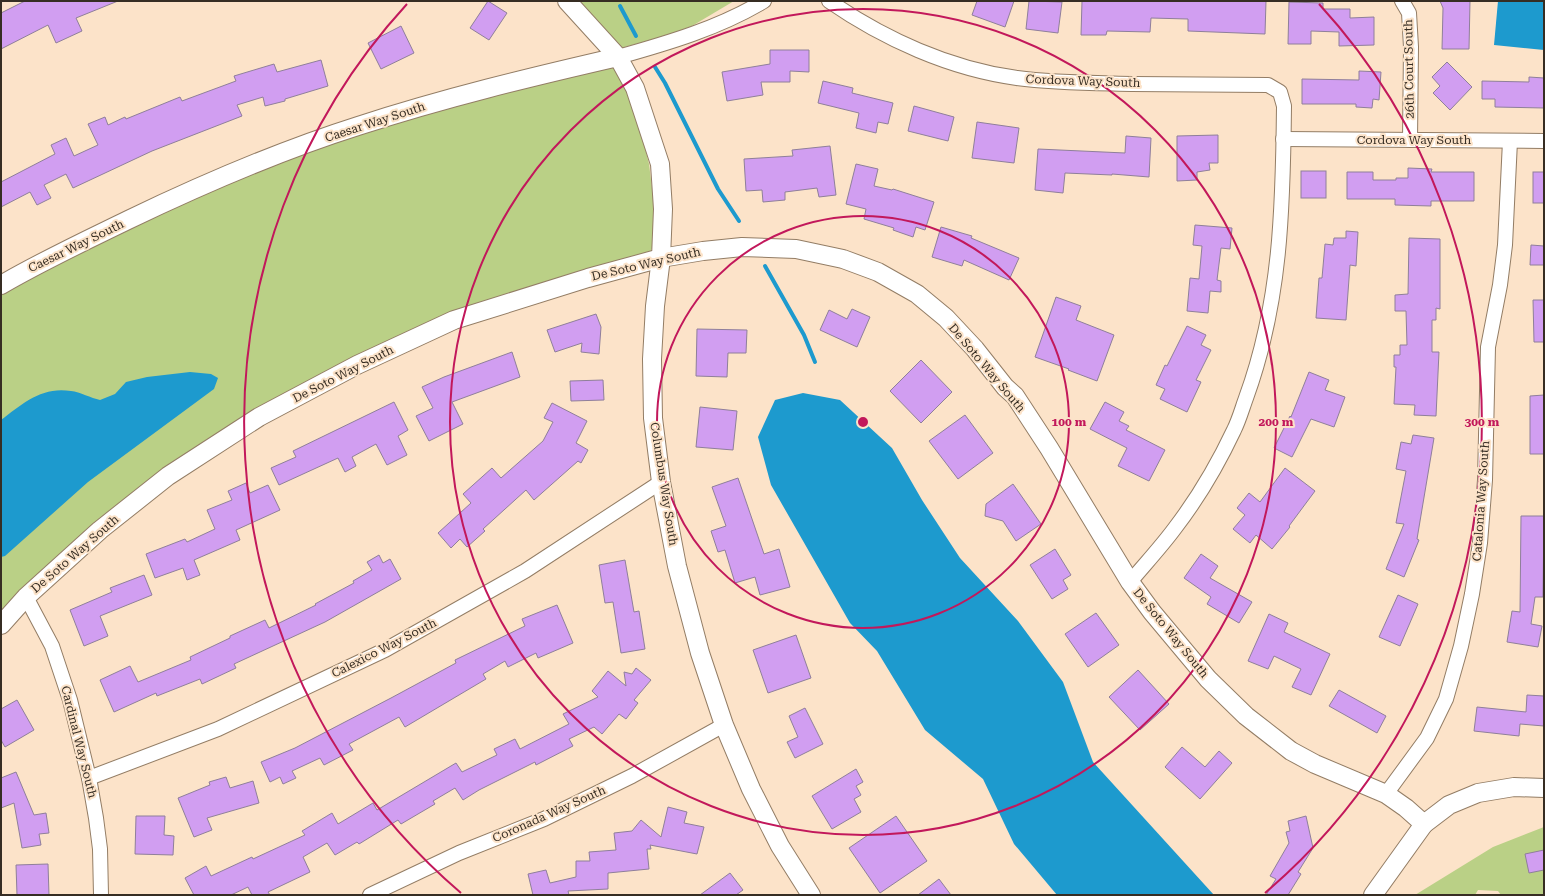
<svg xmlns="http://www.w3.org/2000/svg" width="1545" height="896" viewBox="0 0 1545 896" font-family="'Roboto Serif',serif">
<rect width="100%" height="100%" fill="#fce3c9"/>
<!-- green -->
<g fill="#bad086">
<polygon points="579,1 734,1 692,26 665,36 621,48"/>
<polygon points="615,66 628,89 637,115 649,164 655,212 653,247 648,255 298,386 252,410 111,509 76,540 1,614 1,294 44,269 194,197 270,165 360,134 441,109"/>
<polygon points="1544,827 1544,895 1501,895 1498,891 1478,890 1475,895 1415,895 1493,847"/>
</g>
<!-- water -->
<g fill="#1d9ace">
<polygon points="1498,1 1544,1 1544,50 1494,45"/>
<path d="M190 372 211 374 218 378 214 389 88 482 5 556 1 557V420C22 404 42 386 71 391 80 392 91 398 100 400L115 394 126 382 147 377Z"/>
<polygon points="803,393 840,400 892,448 922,500 960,558 1018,621 1063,682 1093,762 1214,895 1057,895 1014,844 983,779 925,730 877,651 850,623 771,485 758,437 775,400"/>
</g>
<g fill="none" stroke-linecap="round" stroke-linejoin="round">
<!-- stream -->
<g stroke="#1d9ace" stroke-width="4">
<polyline points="620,6 636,36"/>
<polyline points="655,67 665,83 718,189 739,221"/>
<polyline points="765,266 804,335 815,362"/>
</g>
</g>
<!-- building -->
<g fill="#d19ef1" stroke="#8f7f9a">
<polygon points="25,1 118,1 76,18 82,31 56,43 48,25 1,49 1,13"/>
<polygon points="488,1 507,13 489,40 470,28"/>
<polygon points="977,1 1014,1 1005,27 972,15"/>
<polygon points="1029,1 1062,2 1058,33 1026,29"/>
<polygon points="1082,1 1266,1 1265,34 1188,31 1188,19 1151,18 1150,32 1107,31 1106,35 1081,35"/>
<polygon points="1440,1 1470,1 1469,49 1442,49 1443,8"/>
<polygon points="1289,2 1323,3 1323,9 1350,9 1350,18 1374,17 1374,45 1339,46 1339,32 1311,31 1311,44 1288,44"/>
<polygon points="401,26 414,53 381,69 368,43"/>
<polygon points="770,50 809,50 809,72 790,71 790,82 761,82 763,95 727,101 722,72 770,64"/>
<polygon points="321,60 328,86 285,99 285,101 265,106 263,97 237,105 242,116 152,151 73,188 66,174 44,185 51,198 37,205 30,192 1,207 1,182 55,154 51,145 66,138 74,156 98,145 88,124 105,117 108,125 125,117 126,119 180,97 182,101 236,81 234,76 274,64 277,72"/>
<polygon points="1447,62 1472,87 1450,110 1433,93 1440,86 1432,77"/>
<polygon points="1359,71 1381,72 1379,100 1373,99 1372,108 1356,107 1356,104 1302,104 1302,79 1359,80"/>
<polygon points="1529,77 1544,78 1544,108 1495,107 1495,99 1482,99 1482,81 1529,82"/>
<polygon points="823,81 853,88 852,93 893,103 888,124 878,122 876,133 856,128 859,113 818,103"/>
<polygon points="914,106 954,117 948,141 908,131"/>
<polygon points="977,122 1019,128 1014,163 972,158"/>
<polygon points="1218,135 1218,163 1209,163 1210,170 1197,172 1197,180 1177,181 1177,136"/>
<polygon points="1126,136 1151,138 1149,177 1112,174 1112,175 1065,173 1063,193 1035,190 1038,149 1125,153"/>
<polygon points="830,146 836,195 819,197 817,188 785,192 785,200 763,202 762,190 746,191 744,159 793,156 792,150"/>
<polygon points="856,164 878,169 874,186 892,190 893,189 934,202 925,230 916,227 913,237 893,230 894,228 864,219 866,209 846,204"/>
<polygon points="1408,168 1432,169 1431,172 1474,172 1474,201 1431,201 1431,206 1395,205 1395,199 1347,199 1347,172 1373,172 1373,180 1396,180 1396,178 1408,178"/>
<rect x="1301" y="171" width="25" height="27"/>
<rect x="1533" y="172" width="11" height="31"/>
<polygon points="1195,225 1232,228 1230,249 1221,248 1217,280 1221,281 1221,292 1210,291 1208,313 1187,311 1190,278 1199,279 1202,246 1193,245"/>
<polygon points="941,227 972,236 971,238 1019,258 1009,280 964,260 962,266 932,257"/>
<polygon points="1346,231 1358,232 1356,266 1350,265 1346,320 1316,318 1319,278 1322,278 1325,244 1333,245 1334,238 1346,238"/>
<polygon points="1409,238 1440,239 1440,309 1436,308 1436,320 1432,320 1432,352 1439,352 1436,416 1414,415 1415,405 1394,404 1396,367 1394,367 1394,355 1400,355 1400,345 1407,345 1406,311 1395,311 1395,295 1408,294"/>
<polygon points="1531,245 1544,246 1544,265 1530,265"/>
<polygon points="1056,297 1081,306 1076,320 1114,335 1097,381 1068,370 1069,369 1035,357"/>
<polygon points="1533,300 1544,300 1544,342 1534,342"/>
<polygon points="852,309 870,317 857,347 820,330 829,310 847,319"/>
<polygon points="596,314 601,327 599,354 581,352 582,343 555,352 547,330"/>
<polygon points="1187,326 1206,335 1201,345 1211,350 1196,380 1201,382 1187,412 1160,399 1165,389 1156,385 1165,365 1167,366"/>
<polygon points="697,329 747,330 746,353 728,353 727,377 696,376"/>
<polygon points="512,352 520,377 452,402 463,424 429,441 416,416 433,408 422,387 444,377"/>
<polygon points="921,360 952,392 921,423 890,391"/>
<polygon points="1309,372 1329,380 1325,390 1345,397 1334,427 1311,419 1292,457 1274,448 1290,416 1291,417"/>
<polygon points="603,380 604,400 571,401 570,381"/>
<polygon points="1544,395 1544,454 1530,454 1530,396"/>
<polygon points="394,402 408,430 398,436 407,455 387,465 376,444 352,457 356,466 345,472 338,458 279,485 271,468 296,457 293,451"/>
<polygon points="1105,402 1124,412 1119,421 1129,426 1126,430 1165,450 1149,481 1118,466 1127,448 1090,429"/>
<polygon points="552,403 587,421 576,443 588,450 581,463 578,461 534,500 526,490 483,529 485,531 467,547 460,539 451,548 438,533 471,503 463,494 492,468 501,478 543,441 553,422 544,418"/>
<polygon points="700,407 737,411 733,450 696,447"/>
<polygon points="965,415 993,453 958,479 929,441"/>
<polygon points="1413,435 1434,438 1417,539 1419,540 1404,577 1386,569 1404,524 1396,523 1406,471 1396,469 1401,442 1411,444"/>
<polygon points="1285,468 1315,491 1289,526 1290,527 1272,549 1256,535 1250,543 1233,529 1245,515 1237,508 1249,493 1260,502"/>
<polygon points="738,478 764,554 779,549 790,587 760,595 755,577 735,583 725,550 718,552 711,531 726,526 712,487"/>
<polygon points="246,483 250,493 268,485 280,510 236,530 240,540 194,560 200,575 187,580 183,568 155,578 146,554 185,539 187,542 215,529 207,510 232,500 228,491"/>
<polygon points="1013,484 1041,524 1016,541 1003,521 985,516 986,504"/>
<polygon points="1521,516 1544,516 1543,597 1535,597 1531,624 1542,626 1538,647 1507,642 1512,611 1520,612"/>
<polygon points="1055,549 1071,575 1063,580 1068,589 1052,599 1030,565"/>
<polygon points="1201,554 1218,566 1210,578 1252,602 1239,623 1207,604 1211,597 1184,578"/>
<polygon points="379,555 383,563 390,559 401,579 325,622 234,664 236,668 202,684 200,679 157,696 156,693 114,712 100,680 130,666 138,682 191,660 190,657 230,638 230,636 265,620 269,628 316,605 315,604 354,583 353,581 372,570 367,562"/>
<polygon points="625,560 634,612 639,611 645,649 621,653 613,602 605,603 599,565"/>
<polygon points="144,575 152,595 100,616 108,636 84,646 70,610 112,592 110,588"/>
<polygon points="1398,595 1418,604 1400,646 1379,637"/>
<polygon points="557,605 573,643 538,658 536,653 508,667 505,661 483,674 486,679 405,727 399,717 349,744 353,750 324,765 320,758 292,771 296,778 283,784 280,777 270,782 261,762 295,748 391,698 456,663 455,660 525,626 522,619"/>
<polygon points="1096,613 1119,645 1088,667 1065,634"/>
<polygon points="1269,614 1288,623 1284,632 1330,654 1311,695 1292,687 1301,669 1274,656 1268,669 1248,661"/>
<polygon points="796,635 811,678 768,693 753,650"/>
<polygon points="636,668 651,680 634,700 638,703 626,719 619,714 602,734 594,727 569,739 573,746 536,765 535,762 479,790 463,800 455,788 433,801 435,804 401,824 398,820 359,844 357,842 335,855 327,843 303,857 310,872 268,892 270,895 252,895 248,887 231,895 194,895 185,878 206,866 211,876 252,857 253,859 305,835 302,831 332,813 338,824 373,803 377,810 456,763 462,772 497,755 494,749 515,739 520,749 569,724 563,714 598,697 592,691 608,671 626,686 624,672 632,674"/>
<polygon points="1138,670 1169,704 1140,730 1109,697"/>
<polygon points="1339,690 1386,716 1377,733 1329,706"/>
<polygon points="1527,695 1544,696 1544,726 1520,724 1519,736 1474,731 1477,707 1526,712"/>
<polygon points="17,700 34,730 5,747 1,740 1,709"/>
<polygon points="805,708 823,744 795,758 787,742 798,737 789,716"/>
<polygon points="1182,747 1205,767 1219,751 1232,763 1200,799 1165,767"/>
<polygon points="856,769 863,782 856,786 861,795 854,799 861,812 832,829 812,796"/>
<polygon points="16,772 34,815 46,813 49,833 39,834 41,845 22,848 14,803 1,808 1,778"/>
<polygon points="226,777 230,788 253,781 259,803 207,818 212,830 194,837 178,798 210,785 209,782"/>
<polygon points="668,807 687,812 684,823 704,827 697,854 650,845 651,849 647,849 649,869 608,873 608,889 568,891 569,895 533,895 528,874 546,870 550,883 576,877 576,861 590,861 589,852 616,850 614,833 632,831 641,820 661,837"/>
<polygon points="136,816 165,816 164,835 174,836 173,855 135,854"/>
<polygon points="896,816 927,861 880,893 849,848"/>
<polygon points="1306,816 1313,848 1298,872 1301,874 1288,895 1266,895 1276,879 1270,876 1289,843 1286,832 1290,831 1288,821"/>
<polygon points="1544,850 1544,870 1529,873 1525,854"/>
<polygon points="48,864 49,895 17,895 16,865"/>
<polygon points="730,873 743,890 736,895 700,895"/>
<polygon points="939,879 951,895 918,895"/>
</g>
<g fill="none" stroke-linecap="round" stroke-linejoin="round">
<defs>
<g id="minor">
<path d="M829 1C884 39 950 69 1017 78 1055 83 1094 83 1132 84 1177 84 1223 85 1268 85L1280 92 1284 106C1283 208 1281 302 1246 398 1242 409 1239 420 1234 430 1218 464 1198 498 1175 528 1161 547 1145 564 1130 582"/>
<polyline points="1402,1 1409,13 1411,47 1410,140"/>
<path d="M618 57C668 43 719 28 764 1"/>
<polyline points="1283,139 1544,141"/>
<polyline points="26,597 52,646 70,700 89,778 96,818 100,849 101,895"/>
<polyline points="89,778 218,729 385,650 525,571 661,482"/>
<polyline points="1386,794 1427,738 1446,699 1461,646 1472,594 1480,543 1485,480 1488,347 1500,285 1505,245 1510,141"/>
<polyline points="370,895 459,853 544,819 632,776 724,725"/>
</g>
<g id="tertiary">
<polyline points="567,1 618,57 635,88 660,164 663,209 661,258 655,306 652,359 653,418 661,482 677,566 700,653 724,725 751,789 780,846 811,895"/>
<path d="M1 285C42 261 85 241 128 220 203 184 279 151 358 126 444 98 531 77 618 57"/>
<polyline points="1,625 26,597 100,530 168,476 259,417 357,365 454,320 588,278 661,258 703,251 742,247 796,249 843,259 878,272 917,294 946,318 975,349 1005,387 1015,396 1049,448 1130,582 1152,612 1208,679 1246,716 1291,751 1315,764 1386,794 1406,808 1424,824 1449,805 1478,793 1514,787 1544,788"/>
<polyline points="1373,895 1424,824"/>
</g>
</defs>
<!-- minor casing -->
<use href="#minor" stroke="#937d65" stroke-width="16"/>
<!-- tertiary casing -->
<use href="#tertiary" stroke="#937d65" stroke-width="20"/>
<!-- minor -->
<use href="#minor" stroke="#fff" stroke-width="14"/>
<!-- tertiary -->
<use href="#tertiary" stroke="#fff" stroke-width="18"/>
</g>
<!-- distance rings -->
<g fill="none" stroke="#c2185b" stroke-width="2">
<circle cx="863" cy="422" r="206"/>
<circle cx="863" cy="422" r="413"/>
<path d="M461 893A619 619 0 0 1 407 4M1319 4A619 619 0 0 1 1265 893"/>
</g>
<g text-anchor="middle" stroke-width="4" stroke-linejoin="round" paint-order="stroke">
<!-- street labels -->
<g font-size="12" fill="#362d23" stroke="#fce3c9">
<text transform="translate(1409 69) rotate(-91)" y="4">26th Court South</text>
<text transform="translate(1083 81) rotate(2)" y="4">Cordova Way South</text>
<text transform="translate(375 122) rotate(-18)" y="4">Caesar Way South</text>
<text x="1414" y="144">Cordova Way South</text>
<text transform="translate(76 246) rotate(-26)" y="4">Caesar Way South</text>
<text transform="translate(646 264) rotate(-13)" y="4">De Soto Way South</text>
<text transform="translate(987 368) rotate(50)" y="4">De Soto Way South</text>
<text transform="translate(343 374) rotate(-27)" y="4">De Soto Way South</text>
<text transform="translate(664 484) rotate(81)" y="4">Columbus Way South</text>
<text transform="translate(1481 501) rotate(-86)" y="4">Catalonia Way South</text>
<text transform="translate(75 554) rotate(-41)" y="4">De Soto Way South</text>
<text transform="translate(1171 633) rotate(51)" y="4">De Soto Way South</text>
<text transform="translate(384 648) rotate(-27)" y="4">Calexico Way South</text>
<text transform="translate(79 742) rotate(76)" y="4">Cardinal Way South</text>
<text transform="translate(549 814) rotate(-24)" y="4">Coronada Way South</text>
</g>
</g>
<circle cx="863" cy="422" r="6" fill="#c2185b" stroke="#fce3c9" stroke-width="2"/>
<g font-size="12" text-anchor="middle" font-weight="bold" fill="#c2185b" stroke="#fce3c9" stroke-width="4" stroke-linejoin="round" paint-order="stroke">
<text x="1069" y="426">100 m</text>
<text x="1276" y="426">200 m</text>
<text x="1482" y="426">300 m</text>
</g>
<!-- border -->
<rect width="1545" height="896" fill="none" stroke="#362d23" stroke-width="4"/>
</svg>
